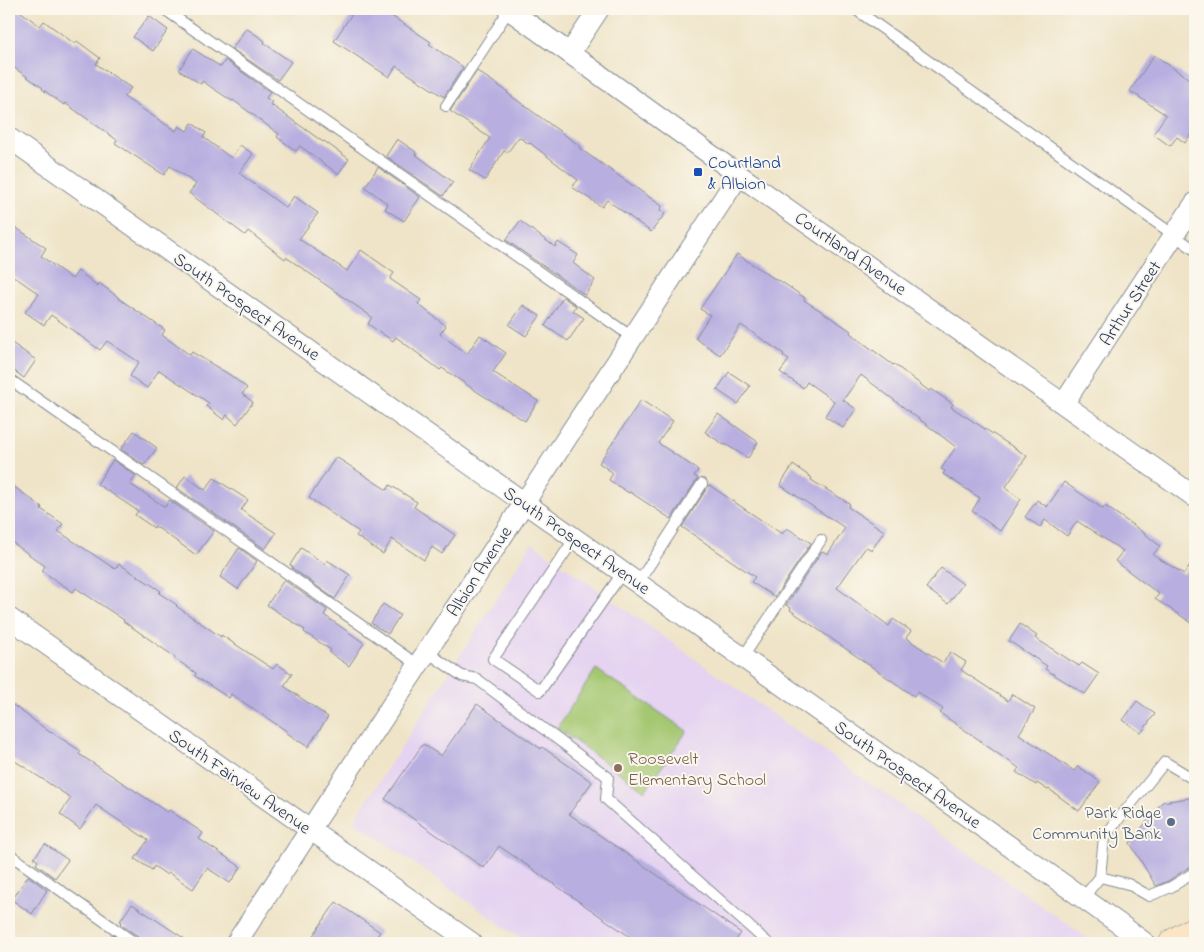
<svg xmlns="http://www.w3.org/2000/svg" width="1204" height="952" viewBox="0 0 1204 952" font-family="'Indie Flower',sans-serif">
<rect width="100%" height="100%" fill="#fbf7ec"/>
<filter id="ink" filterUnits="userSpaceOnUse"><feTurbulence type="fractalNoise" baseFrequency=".02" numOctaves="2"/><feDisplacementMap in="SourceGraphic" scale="10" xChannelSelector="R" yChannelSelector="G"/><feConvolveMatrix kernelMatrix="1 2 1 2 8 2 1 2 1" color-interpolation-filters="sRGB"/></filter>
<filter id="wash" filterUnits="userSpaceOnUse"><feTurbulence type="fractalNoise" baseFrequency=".0096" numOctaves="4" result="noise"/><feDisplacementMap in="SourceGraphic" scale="20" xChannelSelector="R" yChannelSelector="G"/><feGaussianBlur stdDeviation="1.12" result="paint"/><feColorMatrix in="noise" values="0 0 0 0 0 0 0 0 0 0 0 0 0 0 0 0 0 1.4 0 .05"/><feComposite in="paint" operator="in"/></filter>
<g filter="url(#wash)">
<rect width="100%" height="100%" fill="#efe4c8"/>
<!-- built -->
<polygon fill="#e5d3f1" points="532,543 1094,943 527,943 354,821"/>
<!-- green -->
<polygon fill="#a4c771" stroke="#607b68" points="596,669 687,731 645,791 557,728"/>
<g id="blocks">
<!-- building -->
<g fill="#b8afe0">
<polygon points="9,9 17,9 40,26 44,21 75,44 77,41 100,58 96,64 131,88 124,97 176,131 179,126 187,131 192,123 206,133 203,137 231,158 240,145 253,154 239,173 286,208 294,196 318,213 299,239 347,271 361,250 394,273 390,279 421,300 418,304 446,326 440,334 467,354 480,335 506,353 493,372 538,401 525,421 479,393 442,368 440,370 396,337 393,341 368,324 372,317 286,257 285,259 248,231 245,235 189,193 196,184 170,166 164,175 115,143 117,140 65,103 64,105 42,89 43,88 9,64"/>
<polygon points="355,9 395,9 390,15 431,42 429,44 463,67 444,97 396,66 389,77 334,41"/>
<polygon points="149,16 168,30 153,51 133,37"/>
<polygon points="246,28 265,41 264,43 291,62 278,80 232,49"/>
<polygon points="193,49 221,67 225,60 270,92 266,98 272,102 270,104 323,142 324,141 349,159 338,174 300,146 296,151 277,137 279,134 233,100 232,101 202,81 201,84 179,70"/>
<polygon points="1154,55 1195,83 1195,128 1185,143 1177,137 1170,146 1153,134 1166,115 1130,91"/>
<polygon points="477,71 508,92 507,93 580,146 579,148 662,206 660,210 665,214 651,232 607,200 602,207 572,187 578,180 530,143 529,144 519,137 507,153 504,151 485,180 469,170 490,138 450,111"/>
<polygon points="397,139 416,152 415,154 453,182 443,196 386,156"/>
<polygon points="378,167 420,197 404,221 385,209 388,204 365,187"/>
<polygon points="520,221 555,247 558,242 578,255 573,263 595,280 585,295 506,240"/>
<polygon points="9,223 46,248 41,256 72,279 78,271 98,286 99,283 118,297 118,298 165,330 162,335 190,355 192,352 230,375 247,388 242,394 253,402 237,424 227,415 224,420 206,406 209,403 159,370 147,388 130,376 139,362 107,341 100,350 51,315 44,325 25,312 39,294 9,273"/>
<polygon points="737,254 778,281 779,280 805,298 804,300 851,331 850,333 893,365 894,364 929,391 931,389 953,404 951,407 1027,456 1005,488 1021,499 1000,531 972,511 980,498 943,474 945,471 941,469 956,447 861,375 843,400 856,409 843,428 825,416 834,401 807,382 803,388 780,372 789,360 783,356 784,354 741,325 720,355 695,338 710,315 700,309"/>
<polygon points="563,297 576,306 573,311 584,318 568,341 545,326"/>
<polygon points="523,305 540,316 526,336 509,325"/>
<polygon points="9,341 36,360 24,378 9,367"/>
<polygon points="729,372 750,386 738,404 717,390"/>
<polygon points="641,400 673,421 658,443 698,470 694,476 698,478 671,519 630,492 629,493 609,480 613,473 599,463"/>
<polygon points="718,414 758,442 748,458 725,444 724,445 705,432"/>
<polygon points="134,431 157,448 144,465 121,449"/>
<polygon points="336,457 387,490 390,485 417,502 414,507 455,535 442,554 432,547 424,560 392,539 383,554 356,536 359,532 309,498"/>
<polygon points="113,460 136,476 130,484 165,507 169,500 214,531 196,555 155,526 154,528 135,515 138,511 97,484"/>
<polygon points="793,465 812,478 811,480 850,504 848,507 884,531 872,550 866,547 837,588 889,626 893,619 911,631 906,638 943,663 950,652 966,662 961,670 1008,701 1012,694 1035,709 1019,734 1074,771 1078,766 1100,782 1079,811 1049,789 1048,790 1037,783 1036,785 1016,772 1019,768 981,742 981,741 940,713 943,709 917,692 914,696 790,610 791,608 786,605 822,551 828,554 845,528 780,485"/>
<polygon points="185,476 205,490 214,478 248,500 241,510 276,533 265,549 177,488"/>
<polygon points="1064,482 1103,509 1105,506 1140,530 1160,546 1153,555 1184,574 1195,557 1195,625 1155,599 1159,594 1115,561 1123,551 1077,521 1067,536 1045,520 1040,527 1025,517 1037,500 1047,507"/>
<polygon points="9,483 42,507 41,509 63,524 58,531 115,569 119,564 161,591 159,593 177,605 176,606 221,637 221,635 273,669 277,664 292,674 284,686 328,717 308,747 287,733 288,732 231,694 229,698 195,676 196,673 174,658 175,657 123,621 124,620 76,588 73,592 42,571 45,566 9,540"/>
<polygon points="709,485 782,534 787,528 811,543 775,597 751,582 755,577 682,527"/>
<polygon points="239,548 257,561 238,589 220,577"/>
<polygon points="301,548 325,564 327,560 350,575 335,599 292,568 293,566 290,565"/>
<polygon points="941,568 963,584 948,604 926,588"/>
<polygon points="284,580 327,610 324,615 364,643 349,666 329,652 331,650 304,632 305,630 267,605"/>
<polygon points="383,604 400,615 388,634 371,623"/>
<polygon points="1020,624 1037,636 1035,638 1079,666 1082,663 1099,674 1085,694 1045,669 1047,666 1009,641"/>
<polygon points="1137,701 1155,714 1141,733 1123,720"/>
<polygon points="9,702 51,733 51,732 81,751 79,754 167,812 169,810 203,833 199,839 241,867 230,883 207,868 193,889 169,873 167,875 154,866 152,870 135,859 148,840 96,805 80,829 60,814 71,798 9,757"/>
<polygon points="477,704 541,749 542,747 592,782 569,814 741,933 734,943 639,943 499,846 484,868 385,799 423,744 441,756"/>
<polygon points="1195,797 1195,865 1191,866 1168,881 1156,886 1130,843 1162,802"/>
<polygon points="45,844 68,860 55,878 36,864 38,861 34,858"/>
<polygon points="28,876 47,890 32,914 12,900"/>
<polygon points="336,902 380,932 372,943 308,943"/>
<polygon points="132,904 191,943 142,943 139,937 120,924 122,922 120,921"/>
<polygon points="112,935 123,943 107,943"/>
</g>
</g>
</g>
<g filter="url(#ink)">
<use href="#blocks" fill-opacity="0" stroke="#858a93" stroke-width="1"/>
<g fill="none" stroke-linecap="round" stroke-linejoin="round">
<defs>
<g id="lane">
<polyline points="164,9 632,337"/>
<polyline points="855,9 1195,250"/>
<polyline points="446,106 509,10"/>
<polyline points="9,379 418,665"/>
<polyline points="575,538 493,659 540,691 623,572"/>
<polyline points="638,583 702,484"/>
<polyline points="427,652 462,676 477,679 608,777 606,799 768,943"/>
<polyline points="743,657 821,540"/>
<polyline points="9,854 135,943"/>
<polyline points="1100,877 1128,884 1149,896 1171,887 1195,872"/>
<polyline points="1083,898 1100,877 1104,837 1165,762 1195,780"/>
</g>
<g id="street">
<polyline points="508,9 739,175 1195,497"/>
<polyline points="570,53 599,9"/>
<polyline points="9,138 1118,923 1145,943"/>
<polyline points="1064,403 1195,203"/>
<polyline points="9,618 472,943"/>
<polyline points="236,943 739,175"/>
</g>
<polyline id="secondary" points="1173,943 1195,930"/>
</defs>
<!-- lane casing -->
<use href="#lane" stroke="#858a93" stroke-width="12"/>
<!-- street casing -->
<use href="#street" stroke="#858a93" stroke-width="22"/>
<!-- secondary casing -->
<use href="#secondary" stroke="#858a93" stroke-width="29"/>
<!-- lane -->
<use href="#lane" stroke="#fff" stroke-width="10"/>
<!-- street -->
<use href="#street" stroke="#fff" stroke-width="20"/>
<!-- secondary -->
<use href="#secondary" stroke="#fce5c4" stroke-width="28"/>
</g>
</g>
<!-- markers -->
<rect fill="#1a4fb4" stroke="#fbf7ec" stroke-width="2" x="693" y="167" width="10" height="10" rx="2.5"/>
<circle fill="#8d6e63" stroke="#fbf7ec" stroke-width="2" cx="618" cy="768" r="5"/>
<circle fill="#5c6f8a" stroke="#fbf7ec" stroke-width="2" cx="1171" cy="822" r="5"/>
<g text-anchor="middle" stroke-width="4" stroke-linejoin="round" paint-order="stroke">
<!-- transit labels -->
<g font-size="18" fill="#164399" stroke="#fbf7ec" text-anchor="start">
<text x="708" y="168">Courtland<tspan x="708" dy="21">&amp; Albion</tspan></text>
</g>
<!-- street labels -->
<g font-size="18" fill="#1b2f5e" stroke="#fbf7ec">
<text transform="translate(851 253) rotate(35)" y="6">Courtland Avenue</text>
<text transform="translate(1130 303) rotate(-57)" y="6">Arthur Street</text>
<text transform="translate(247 306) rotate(35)" y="6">South Prospect Avenue</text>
<text transform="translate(577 540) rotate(35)" y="6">South Prospect Avenue</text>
<text transform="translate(479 571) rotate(-57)" y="6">Albion Avenue</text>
<text transform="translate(908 774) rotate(35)" y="6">South Prospect Avenue</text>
<text transform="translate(240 781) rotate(35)" y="6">South Fairview Avenue</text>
</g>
<!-- education labels -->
<g font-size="18" fill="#785e54" stroke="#fbf7ec" text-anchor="start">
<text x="628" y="764">Roosevelt<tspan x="628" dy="21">Elementary School</tspan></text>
</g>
<!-- service labels -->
<g font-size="18" fill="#4e5e75" stroke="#fbf7ec" text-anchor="end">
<text x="1161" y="818">Park Ridge<tspan x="1161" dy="21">Community Bank</tspan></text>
</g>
</g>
<!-- margin -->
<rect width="1204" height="952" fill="none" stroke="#fbf7ec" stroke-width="30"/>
</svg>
